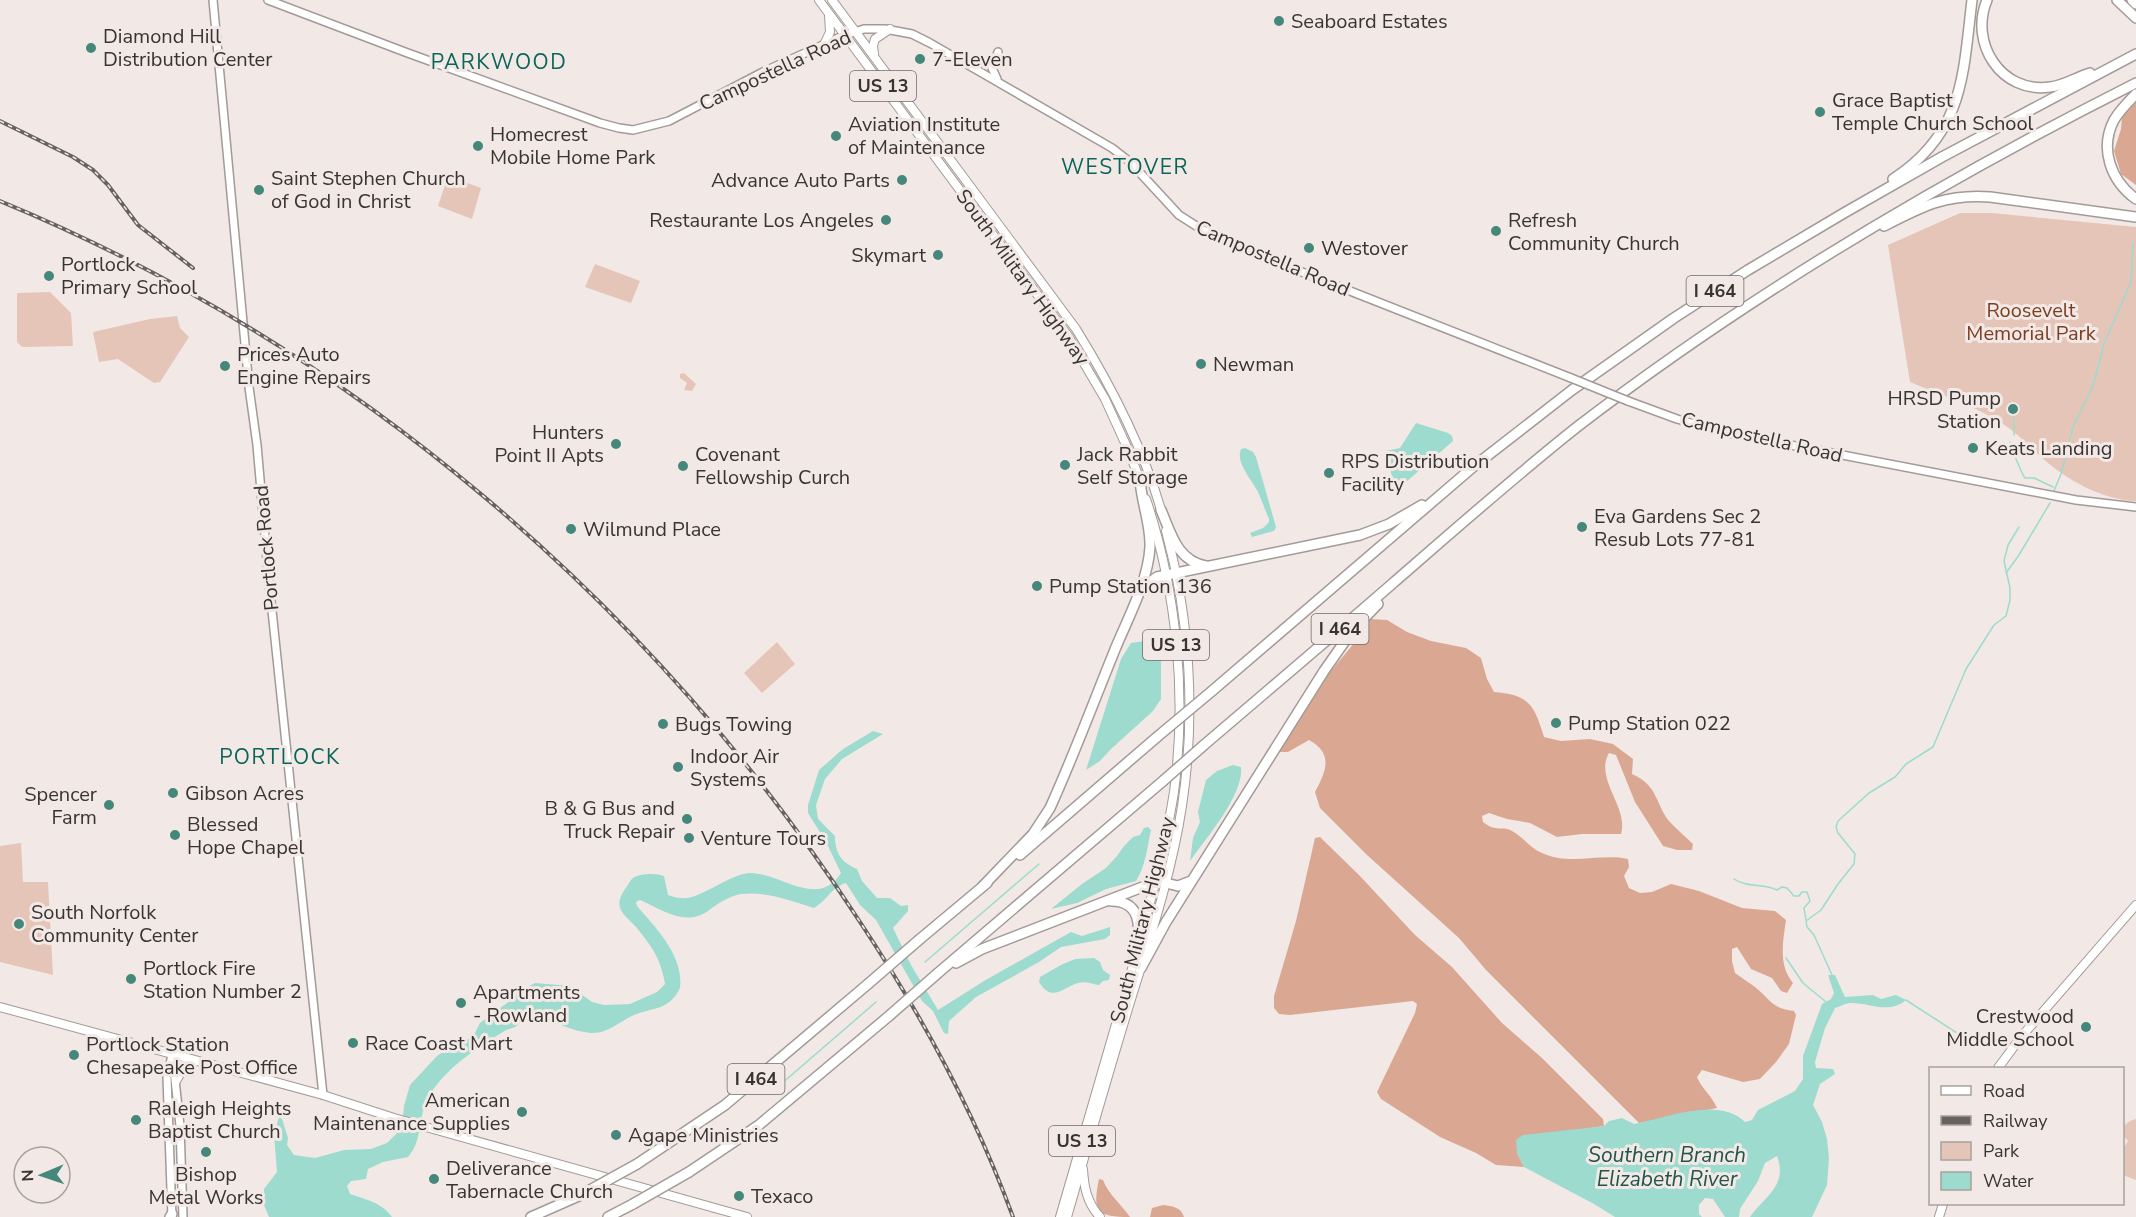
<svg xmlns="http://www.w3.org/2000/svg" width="2136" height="1217" viewBox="0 0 2136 1217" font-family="'Nunito Sans',sans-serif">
<rect width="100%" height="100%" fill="#f2e9e6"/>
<!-- green -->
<g fill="#e5c5b8">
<polygon points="448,176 481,188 472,219 438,206"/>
<path d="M1960 213H1992L2136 227V501C2105 500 2072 483 2048 463 2032 450 2020 435 2003 424 1974 405 1940 395 1910 382L1888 245Z"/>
<polygon points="595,264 640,281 631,303 585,287"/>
<polygon points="50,292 71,313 73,346 22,347 17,342 17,293"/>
<polygon points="177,316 180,328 189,337 160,382 154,383 118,359 99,362 93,332 150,319"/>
<polygon points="684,373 696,384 692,391 684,390 687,383 680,378 680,374"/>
<polygon points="777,642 795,664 762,693 744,673"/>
<polygon points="21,843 23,882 48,882 53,975 0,962 0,846"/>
<polygon points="2136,1119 2136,1180 2123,1175 2123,1149 2128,1141 2123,1135 2122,1127 2130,1121"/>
</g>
<!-- forest -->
<g fill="#daa892">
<polygon points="2136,102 2136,185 2121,174 2114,151 2121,129 2122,116"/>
<path d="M1371 619 1387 620 1407 632 1431 641 1466 648 1481 658 1487 679 1494 692C1530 695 1534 705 1544 737L1561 741 1590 739 1613 744 1633 759 1632 774C1658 785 1655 803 1669 821 1676 829 1685 836 1693 844L1692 850H1677L1663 846 1635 802 1616 755 1609 753C1594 779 1629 807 1621 834H1582L1557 837 1530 823 1507 819 1489 813 1482 816 1483 822C1497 833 1502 825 1512 831 1523 837 1530 848 1542 853 1570 866 1600 853 1628 859L1629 867 1624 876 1629 888 1640 893 1652 892 1671 884 1699 891 1742 908 1775 911 1786 920C1783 941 1778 965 1793 983L1787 993 1781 991 1772 978 1751 969 1737 947 1732 949V961L1735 973C1741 977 1748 982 1755 987 1770 999 1772 1009 1794 1011L1796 1015 1789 1044 1776 1062 1760 1079 1743 1082 1702 1070 1697 1077C1702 1089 1712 1096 1717 1108L1639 1123 1486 970 1459 938 1367 855 1320 808 1315 792C1326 771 1334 754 1309 740L1288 752H1279L1330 672 1360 636Z"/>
<polygon points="1320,837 1359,875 1415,935 1452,967 1502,1023 1542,1058 1603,1119 1604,1126 1578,1130 1517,1153 1524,1167 1496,1165 1476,1153 1440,1137 1381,1099 1377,1092 1415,1013 1417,1004 1413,1001 1290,1015 1279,1014 1274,1008 1274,996 1296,921 1315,838"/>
<path d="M1099 1179 1103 1180C1108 1194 1122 1205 1130 1217 1097 1217 1092 1212 1099 1179Z"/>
<path d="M1163 1205C1172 1206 1181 1207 1184 1217H1150L1152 1208Z"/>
</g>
<!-- water -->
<g fill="#9cdbce">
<polygon points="1416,423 1448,433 1452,436 1453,441 1406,482 1398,487 1393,481 1386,451 1400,448"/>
<path d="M1245 448 1253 452 1256 457 1276 527 1274 531 1252 537 1250 533 1263 528 1269 522V519C1265 510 1262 501 1258 492 1252 480 1235 462 1241 449Z"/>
<polygon points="1145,641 1156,647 1161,657 1161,699 1153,711 1111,749 1100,761 1086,770 1121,659 1131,643"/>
<path d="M873 731 883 734 842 759 825 779 816 805 818 819 835 836C835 853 841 862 857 869L862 881 877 898H890L901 906 908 905V911L893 928 911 965 938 1010 984 981 1071 932 1082 936 1110 927V935L1105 939 1061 947 1039 962 976 997 949 1021 948 1034 944 1033 933 1011 922 1001 876 920 860 905 846 883C830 888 829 899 814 908 791 901 766 891 741 894 729 896 717 904 708 911 685 927 663 910 640 900L636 902 637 906C656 928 684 956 680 988 669 1011 653 1007 634 1015 620 1021 608 1034 591 1033 570 1031 553 1021 534 1013 526 1017 522 1022 515 1027 511 1029 507 1029 503 1032 476 1048 445 1069 429 1096 417 1116 424 1139 408 1157L383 1162 368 1169 366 1179 351 1181 347 1186 350 1194C367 1200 381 1202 392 1217H269L264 1205V1189L277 1172 274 1134 279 1117 282 1119 288 1138 287 1145 294 1155 315 1158 344 1150 371 1149 387 1143 398 1132 402 1126 404 1106 410 1085 437 1056 449 1048 468 1039 475 1033 480 1023 511 1000 518 992 535 983 570 986 592 1002 604 1005 630 1004 657 992 665 984C663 972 659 960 653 950 648 942 642 934 636 927 624 914 612 908 625 889 628 886 630 880 633 878 640 873 657 873 664 876L668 895C672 896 677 898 681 898 699 901 730 873 751 873 783 874 818 909 841 873L826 842 808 813V805L819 770 843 749Z"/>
<path d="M1233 765 1241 767C1244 795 1206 838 1190 861L1193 838 1200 822 1198 812 1206 780 1217 771Z"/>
<path d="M1148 827 1151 830C1147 848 1146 865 1136 881L1106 889 1077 903 1051 909 1082 884 1106 868 1117 856 1124 846 1133 837 1140 835 1144 828Z"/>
<path d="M1094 958 1100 962 1103 970 1110 975 1109 980 1103 981 1099 985C1091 984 1086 981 1078 983 1062 988 1052 1003 1039 982L1040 977 1061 965 1075 959Z"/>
<path d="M1828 975H1835L1845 997 1873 995 1881 999 1896 995 1906 1000C1888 1015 1869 1002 1849 1003 1844 1004 1839 1007 1835 1008L1825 1028 1815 1062 1816 1068 1833 1069 1835 1074 1820 1084 1813 1105 1822 1122 1827 1139 1829 1158 1827 1185 1812 1217H1750C1765 1196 1788 1186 1777 1156L1765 1163 1758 1181 1740 1209 1739 1217H1725L1713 1199 1705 1198 1699 1205V1214L1702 1217H1615L1594 1204 1524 1167 1517 1153 1516 1140 1523 1135 1604 1126 1609 1121 1622 1118 1634 1124C1667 1118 1718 1096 1745 1122L1752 1120 1758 1110 1795 1091 1803 1079V1056L1822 1004 1831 999 1834 993Z"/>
</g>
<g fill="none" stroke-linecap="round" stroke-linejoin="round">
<!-- stream -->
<g stroke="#9cdbce" stroke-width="1.5">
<polyline points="2014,418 2014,435"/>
<path d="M2010 442 2011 451C2017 457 2019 469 2025 478H2034L2053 487"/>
<polyline points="2054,491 2061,474 2073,427 2093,386 2104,344 2131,282 2133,244"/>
<polyline points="2006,573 2019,555 2050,503"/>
<path d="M1734 879C1747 888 1764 883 1777 890L1782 887 1787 888 1794 896H1799L1802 892H1807L1810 901 1804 908 1806 920"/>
<polyline points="1786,958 1803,983 1826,1002"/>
<polyline points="925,962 1039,864"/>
<polyline points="1832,975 1814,935 1807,927 1806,921 1821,910 1838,884 1854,864 1855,854 1838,833 1836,827 1838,821 1869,793 1895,777 1906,764 1933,747 1966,669 1994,625 2006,616 2010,600 2010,588 2004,561 2008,545 2019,527"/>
<polyline points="1906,1000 1977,1046"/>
<polyline points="773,1091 876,1002"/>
</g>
<defs>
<g id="secondary">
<polyline points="213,0 249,387 257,445 269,582 323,1095"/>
<polyline points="268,0 405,52 600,123 619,128 633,130 669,121 763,72 845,35 864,29 885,29 912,34 930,43 1112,148 1130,162 1179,215 1201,229 1279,263 1571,378"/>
<polyline points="997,79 992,68 998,52"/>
<polyline points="1628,401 1677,419 1723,432 2076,500 2136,507"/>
<polyline points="173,1061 180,1126 183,1217"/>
<polyline points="172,1217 167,1077 172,1055"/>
</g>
<g id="primary">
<polyline points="819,0 1068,336 1105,399 1126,445 1141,482"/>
<path d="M832 0 1076 329C1112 387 1143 447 1162 513"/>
<polyline points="824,45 830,32 829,15"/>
<polyline points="874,54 873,46 875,39 890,29"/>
<path d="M1140 939C1154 890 1166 842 1174 792 1187 696 1177 592 1146 499"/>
<polyline points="0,1007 323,1095 394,1118 747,1217"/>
<polyline points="1998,1068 2021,1037 2136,905"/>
<polyline points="176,1081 184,1067 195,1062"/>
<path d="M1083 1169C1084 1187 1087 1203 1100 1217"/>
<polyline points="1060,1217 1134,962"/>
<path d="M1067 1217C1088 1144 1109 1071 1131 999 1151 935 1172 872 1182 806 1196 715 1190 619 1166 531"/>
<polyline points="1939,1217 1943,1204"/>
</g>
<g id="highway">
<path d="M1987 0C1969 43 2001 94 2050 87 2063 86 2077 77 2090 73"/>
<polyline points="2117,0 2136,18"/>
<polyline points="2132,0 2136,4"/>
<path d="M2136 94C2128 102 2120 110 2114 120 2099 149 2111 181 2136 199"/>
<path d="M1893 179C1964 133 1963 75 1972 0"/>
<path d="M1884 226C1923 206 1945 194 1990 197L2136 217"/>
<path d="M1161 510C1171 533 1177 561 1206 566"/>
<polyline points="1142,588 1157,577 1360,535 1389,524 1422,505"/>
<polyline points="1212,691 1473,467 1572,390 1674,318 1748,270 1844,213 1942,157 2136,54"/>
<path d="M1204 745C1267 691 1330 638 1392 584 1453 531 1514 477 1577 427 1751 293 1940 182 2136 83"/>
<polyline points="1020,855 1157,737"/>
<path d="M982 887 1033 834 1050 808C1074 755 1094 701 1116 647 1129 616 1148 581 1150 547 1151 524 1141 502 1140 479"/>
<path d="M1111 901C1149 901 1138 941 1133 965"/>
<polyline points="920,939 987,883"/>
<polyline points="956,963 982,949 1158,881 1178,886 1191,881"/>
<polyline points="1141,968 1166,922 1324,671 1352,631 1378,604"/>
<polyline points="938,973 1163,781"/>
<polyline points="637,1164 725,1105 868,984"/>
<polyline points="689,1172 759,1125 889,1016"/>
<polyline points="170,1217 172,1214"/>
<polyline points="531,1217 581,1195"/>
<polyline points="608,1217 633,1204"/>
</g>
</defs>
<!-- secondary casing -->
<use href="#secondary" stroke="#a29a96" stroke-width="10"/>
<!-- primary casing -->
<use href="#primary" stroke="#a29a96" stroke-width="10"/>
<!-- highway casing -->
<use href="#highway" stroke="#a29a96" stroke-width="12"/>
<!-- secondary -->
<use href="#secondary" stroke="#fff" stroke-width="7"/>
<!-- primary -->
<use href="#primary" stroke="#fff" stroke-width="8"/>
<!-- highway -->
<use href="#highway" stroke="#fff" stroke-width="9"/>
<defs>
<g id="rail">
<polyline points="0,121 73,157 93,170 108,185 138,225 193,268"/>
<path d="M0 201C351 346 653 604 860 922 921 1014 975 1113 1013 1217"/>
</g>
</defs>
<!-- rail casing -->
<use href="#rail" stroke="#666260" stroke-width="4"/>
<!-- rail -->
<use href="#rail" stroke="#f2e9e6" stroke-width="1.5" stroke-dasharray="4.5" stroke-linecap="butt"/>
<defs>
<polyline id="secondary-bridge" points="1571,378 1628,401"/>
<g id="highway-bridge">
<polyline points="1157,737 1212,691"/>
<polyline points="1163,781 1204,745"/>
<polyline points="868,984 920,939"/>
<polyline points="889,1016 938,973"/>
<polyline points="581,1195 637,1164"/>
<polyline points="633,1204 689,1172"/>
</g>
</defs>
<!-- secondary-bridge casing -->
<use href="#secondary-bridge" stroke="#a29a96" stroke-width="10" stroke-linecap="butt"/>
<!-- highway-bridge casing -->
<use href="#highway-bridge" stroke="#a29a96" stroke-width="12" stroke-linecap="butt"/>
<!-- secondary-bridge -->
<use href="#secondary-bridge" stroke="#fff" stroke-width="7"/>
<!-- highway-bridge -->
<use href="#highway-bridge" stroke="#fff" stroke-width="9"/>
</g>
<!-- markers -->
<g fill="#45887b" stroke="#f2e9e6" stroke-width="2">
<circle cx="1279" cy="21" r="6"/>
<circle cx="91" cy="48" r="6"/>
<circle cx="920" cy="59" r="6"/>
<circle cx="1820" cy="112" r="6"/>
<circle cx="836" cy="136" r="6"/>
<circle cx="478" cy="146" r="6"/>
<circle cx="902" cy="180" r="6"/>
<circle cx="259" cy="190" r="6"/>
<circle cx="886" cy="220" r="6"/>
<circle cx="1496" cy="231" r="6"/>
<circle cx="1309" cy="248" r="6"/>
<circle cx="938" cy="255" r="6"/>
<circle cx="49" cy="276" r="6"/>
<circle cx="1201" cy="364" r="6"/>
<circle cx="225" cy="366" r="6"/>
<circle cx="2013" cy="409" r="6"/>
<circle cx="616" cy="444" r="6"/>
<circle cx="1973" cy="448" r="6"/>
<circle cx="1065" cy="465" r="6"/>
<circle cx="683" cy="466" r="6"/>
<circle cx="1329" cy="473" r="6"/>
<circle cx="1582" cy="527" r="6"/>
<circle cx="571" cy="529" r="6"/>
<circle cx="1037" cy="586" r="6"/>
<circle cx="1556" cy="723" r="6"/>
<circle cx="663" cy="724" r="6"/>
<circle cx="678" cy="767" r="6"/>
<circle cx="173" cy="793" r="6"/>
<circle cx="109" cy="805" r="6"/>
<circle cx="687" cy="819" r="6"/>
<circle cx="175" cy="835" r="6"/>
<circle cx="689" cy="838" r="6"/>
<circle cx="19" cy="924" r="6"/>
<circle cx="131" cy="979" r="6"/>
<circle cx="461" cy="1003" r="6"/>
<circle cx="2086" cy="1027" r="6"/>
<circle cx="353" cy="1043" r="6"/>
<circle cx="74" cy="1055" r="6"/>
<circle cx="522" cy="1112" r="6"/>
<circle cx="136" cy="1120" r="6"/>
<circle cx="616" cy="1135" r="6"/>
<circle cx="206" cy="1152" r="6"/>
<circle cx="434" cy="1179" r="6"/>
<circle cx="739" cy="1196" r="6"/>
</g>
<g text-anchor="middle" stroke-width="6" stroke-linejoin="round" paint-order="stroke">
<!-- shield labels -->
<g fill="#f2e9e6" stroke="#6f6a68" stroke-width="1.5">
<rect x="850" y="71" width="66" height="30" rx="4.5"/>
<rect x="1686.5" y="276" width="57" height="30" rx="4.5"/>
<rect x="1311.5" y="614" width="57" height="30" rx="4.5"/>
<rect x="1143" y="630" width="66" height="30" rx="4.5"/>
<rect x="727.5" y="1064" width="57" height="30" rx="4.5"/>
<rect x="1049" y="1126" width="66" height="30" rx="4.5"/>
</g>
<g font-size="18" font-weight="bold" fill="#373432">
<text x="883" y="92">US 13</text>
<text x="1715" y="297">I 464</text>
<text x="1340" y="635">I 464</text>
<text x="1176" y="651">US 13</text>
<text x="756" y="1085">I 464</text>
<text x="1082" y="1147">US 13</text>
</g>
<!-- poi labels -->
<g font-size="20" fill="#373432" stroke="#f2e9e6" text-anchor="start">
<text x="1291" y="28">Seaboard Estates</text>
<text x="103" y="43">Diamond Hill<tspan x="103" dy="23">Distribution Center</tspan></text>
<text x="932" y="66">7-Eleven</text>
<text x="1832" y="107">Grace Baptist<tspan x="1832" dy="23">Temple Church School</tspan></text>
<text x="848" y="131">Aviation Institute<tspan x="848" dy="23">of Maintenance</tspan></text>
<text x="490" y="141">Homecrest<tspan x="490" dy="23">Mobile Home Park</tspan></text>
<text x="271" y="185">Saint Stephen Church<tspan x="271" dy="23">of God in Christ</tspan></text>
<text x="890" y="187" text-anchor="end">Advance Auto Parts</text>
<text x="874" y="227" text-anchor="end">Restaurante Los Angeles</text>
<text x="1508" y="227">Refresh<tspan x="1508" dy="23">Community Church</tspan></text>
<text x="1321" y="255">Westover</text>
<text x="926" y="262" text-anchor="end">Skymart</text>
<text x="61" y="271">Portlock<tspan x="61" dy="23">Primary School</tspan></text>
<text x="237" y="361">Prices Auto<tspan x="237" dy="23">Engine Repairs</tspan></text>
<text x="1213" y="371">Newman</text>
<text x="2001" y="405" text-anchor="end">HRSD Pump<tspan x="2001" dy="23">Station</tspan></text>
<text x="604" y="439" text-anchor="end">Hunters<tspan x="604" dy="23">Point II Apts</tspan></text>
<text x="1985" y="455">Keats Landing</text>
<text x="695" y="461">Covenant<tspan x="695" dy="23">Fellowship Curch</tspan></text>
<text x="1077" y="461">Jack Rabbit<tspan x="1077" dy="23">Self Storage</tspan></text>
<text x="1341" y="468">RPS Distribution<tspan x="1341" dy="23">Facility</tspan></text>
<text x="1594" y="523">Eva Gardens Sec 2<tspan x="1594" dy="23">Resub Lots 77-81</tspan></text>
<text x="583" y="536">Wilmund Place</text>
<text x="1049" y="593">Pump Station 136</text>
<text x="1568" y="730">Pump Station 022</text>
<text x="675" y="731">Bugs Towing</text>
<text x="690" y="763">Indoor Air<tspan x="690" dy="23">Systems</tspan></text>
<text x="185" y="800">Gibson Acres</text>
<text x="97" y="801" text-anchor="end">Spencer<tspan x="97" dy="23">Farm</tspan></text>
<text x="675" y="815" text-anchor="end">B &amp; G Bus and<tspan x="675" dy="23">Truck Repair</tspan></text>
<text x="187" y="831">Blessed<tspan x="187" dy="23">Hope Chapel</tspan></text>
<text x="701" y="845">Venture Tours</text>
<text x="31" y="919">South Norfolk<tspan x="31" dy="23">Community Center</tspan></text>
<text x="143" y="975">Portlock Fire<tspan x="143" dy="23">Station Number 2</tspan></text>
<text x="473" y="999">Apartments<tspan x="473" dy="23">- Rowland</tspan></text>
<text x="2074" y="1023" text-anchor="end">Crestwood<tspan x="2074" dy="23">Middle School</tspan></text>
<text x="365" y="1050">Race Coast Mart</text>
<text x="86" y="1051">Portlock Station<tspan x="86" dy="23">Chesapeake Post Office</tspan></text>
<text x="510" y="1107" text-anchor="end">American<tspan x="510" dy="23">Maintenance Supplies</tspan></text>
<text x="148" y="1115">Raleigh Heights<tspan x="148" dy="23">Baptist Church</tspan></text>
<text x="628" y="1142">Agape Ministries</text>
<text x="446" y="1175">Deliverance<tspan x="446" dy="23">Tabernacle Church</tspan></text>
<text x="206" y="1181" text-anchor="middle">Bishop<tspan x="206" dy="23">Metal Works</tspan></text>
<text x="751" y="1203">Texaco</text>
</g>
<!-- street labels -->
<g font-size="20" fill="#373432" stroke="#f2e9e6">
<text transform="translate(775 70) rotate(-25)" y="7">Campostella Road</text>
<text transform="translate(1273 258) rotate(23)" y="7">Campostella Road</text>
<text transform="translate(1023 277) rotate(54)" y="7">South Military Highway</text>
<text transform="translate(1762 437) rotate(13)" y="7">Campostella Road</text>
<text transform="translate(266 548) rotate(-95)" y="7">Portlock Road</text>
<text transform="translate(1142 920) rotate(-76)" y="7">South Military Highway</text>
</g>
<!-- park labels -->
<g font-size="20" fill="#7d3d20" stroke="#f2e9e6">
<text x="2031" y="317">Roosevelt<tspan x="2031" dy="23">Memorial Park</tspan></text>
</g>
<!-- neighbourhood labels -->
<g font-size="21" letter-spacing="1.5" fill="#0a6558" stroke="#f2e9e6">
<text x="499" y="69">PARKWOOD</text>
<text x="1125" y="174">WESTOVER</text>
<text x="280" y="764">PORTLOCK</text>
</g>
<!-- water labels -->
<g font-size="21" font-style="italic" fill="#1f554b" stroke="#f2e9e6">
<text x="1667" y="1162">Southern Branch<tspan x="1667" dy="24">Elizabeth River</tspan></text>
</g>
</g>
<!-- legend -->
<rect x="1929" y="1067" width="195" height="138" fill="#f2e9e6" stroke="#a7a19e" stroke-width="1.5"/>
<rect x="1941" y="1086" width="30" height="9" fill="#ffffff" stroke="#a7a19e" stroke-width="1.5"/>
<text x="1983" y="1097" font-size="18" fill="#373432">Road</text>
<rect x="1941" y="1116" width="30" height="9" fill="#666260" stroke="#a7a19e" stroke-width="1.5"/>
<text x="1983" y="1127" font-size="18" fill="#373432">Railway</text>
<rect x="1941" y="1142" width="30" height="18" fill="#e5c5b8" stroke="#a7a19e" stroke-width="1.5"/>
<text x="1983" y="1157" font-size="18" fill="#373432">Park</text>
<rect x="1941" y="1172" width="30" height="18" fill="#9cdbce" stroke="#a7a19e" stroke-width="1.5"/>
<text x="1983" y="1187" font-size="18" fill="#373432">Water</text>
<!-- north arrow -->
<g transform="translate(42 1175) rotate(268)"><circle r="28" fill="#f2e9e6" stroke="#a7a19e" stroke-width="1.5"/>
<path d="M0-4.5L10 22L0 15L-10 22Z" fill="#45887b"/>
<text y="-9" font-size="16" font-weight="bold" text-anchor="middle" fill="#373432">N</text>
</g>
</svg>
